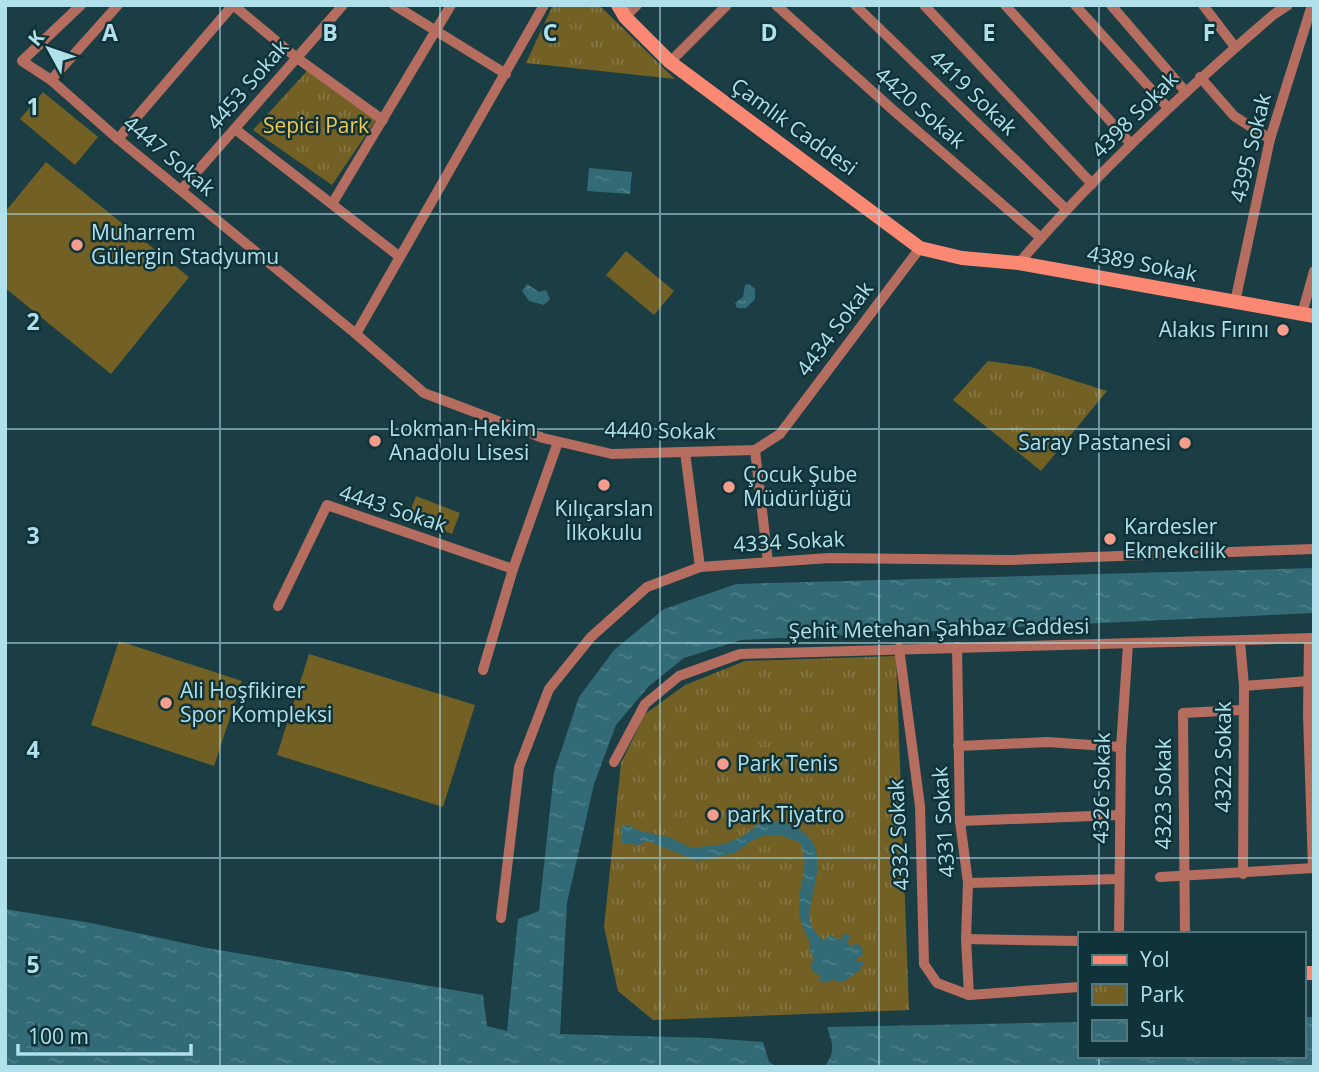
<svg xmlns="http://www.w3.org/2000/svg" width="1319" height="1072" viewBox="0 0 1319 1072" font-family="'Open Sans',sans-serif">
<defs>
<pattern id="park-tufts" width="24" height="20" patternUnits="userSpaceOnUse" patternTransform="scale(1.75)"><rect width="24" height="20" fill="#736025"/><path d="M3 7l-1-3M5 7V3M7 7l1-3M15 17l-1-3M17 17v-4M19 17l1-3" fill="none" stroke="#847645"/></pattern>
<pattern id="water-ripples" width="26" height="14" patternUnits="userSpaceOnUse" patternTransform="scale(1.75)"><rect width="26" height="14" fill="#326a75"/><path d="M2 4q2-2 4 0t4 0M15 11q2-2 4 0t4 0" fill="none" stroke="#4d7f89"/></pattern>
</defs>
<rect width="100%" height="100%" fill="#1b3d44"/>
<!-- grass -->
<g fill="#736025">
<polygon points="43,92 98,137 75,165 20,119"/>
<polygon points="46,162 189,277 111,374 5,288 5,212"/>
<polygon points="626,251 674,291 654,315 606,275"/>
<polygon points="416,496 460,513 452,534 408,517"/>
<polygon points="119,641 242,681 214,766 91,725"/>
<polygon points="309,654 475,705 443,807 277,755"/>
</g>
<!-- park -->
<g fill="url(#park-tufts)">
<polygon points="553,5 600,6 675,79 526,63"/>
<polygon points="307,71 376,120 332,185 253,130"/>
<polygon points="988,361 1031,367 1107,391 1041,471 953,400"/>
<polygon points="896,656 909,1010 653,1020 618,991 604,927 621,763 645,714 685,685 745,661"/>
</g>
<!-- water -->
<g fill="url(#water-ripples)">
<polygon points="589,168 632,172 630,194 587,191"/>
<polygon points="527,284 539,292 546,290 550,299 544,305 529,301 522,291"/>
<polygon points="749,284 755,289 755,299 746,308 737,308 735,303 743,297 745,285"/>
<polygon points="1314,568 1314,613 741,640 684,658 649,686 616,725 594,784 567,903 560,1034 709,1038 763,1042 769,1062 778,1067 5,1067 5,909 91,923 207,948 483,995 487,1026 507,1031 518,919 539,911 554,772 579,697 614,650 664,609 736,584"/>
<path d="M780 821C818 833 822 852 814 889 812 900 808 911 810 922 811 928 818 935 823 940L830 935 840 940 845 933 851 937 847 942 851 947 857 943 862 948 863 955 858 957 856 961 864 962 860 970 843 982 832 980 822 983 818 974 813 972 811 964 814 960C810 953 810 945 808 938 803 927 799 920 799 907 798 884 811 866 800 843L781 835H766L753 840 735 853 697 861 648 841 639 845 622 843V826L629 825 637 830 671 838 691 848 725 844 743 836 761 822Z"/>
<path d="M1303 1017H1314V1067H824C836 1051 833 1045 827 1027L1079 1022V1056H1303Z"/>
</g>
<g fill="none" stroke-linecap="round" stroke-linejoin="round">
<!-- street -->
<g stroke="#b56d5f" stroke-width="10">
<polyline points="81,5 22,61 51,80 118,139 356,334 424,393 543,438 612,454 755,450 780,434 920,248"/>
<polyline points="233,5 297,58 383,120"/>
<polyline points="394,5 506,74"/>
<polyline points="776,5 893,110 1041,238"/>
<polyline points="855,5 1066,209"/>
<polyline points="924,5 1092,184"/>
<polyline points="1005,5 1131,144"/>
<polyline points="1075,5 1168,108"/>
<polyline points="1111,5 1185,91"/>
<polyline points="1203,5 1235,47"/>
<polyline points="625,17 637,5"/>
<polyline points="670,62 727,5"/>
<polyline points="1200,77 1234,116 1270,139"/>
<polyline points="51,80 118,5"/>
<polyline points="235,129 400,257"/>
<polyline points="118,139 233,5"/>
<polyline points="181,190 343,5"/>
<polyline points="332,204 451,5"/>
<path d="M1019 263C1096 173 1183 92 1273 15L1288 5"/>
<polyline points="1235,302 1270,139 1312,5"/>
<polyline points="1302,314 1314,271"/>
<polyline points="356,334 544,5"/>
<polyline points="755,450 768,562"/>
<polyline points="685,452 700,567"/>
<polyline points="278,606 327,505 513,569"/>
<polyline points="1309,638 1308,715 1313,868"/>
<polyline points="1240,641 1244,686 1243,874"/>
<polyline points="957,647 960,821 968,883 966,939 969,995"/>
<polyline points="899,648 920,806 924,964 937,983 969,995 1079,987"/>
<polyline points="483,670 513,569 558,442"/>
<polyline points="1244,686 1308,681"/>
<polyline points="958,746 1047,742 1121,747"/>
<polyline points="614,762 645,704 679,676 740,654 1314,638"/>
<polyline points="960,821 1119,815"/>
<polyline points="1160,877 1314,868"/>
<polyline points="968,883 1119,879"/>
<polyline points="501,918 519,767 549,689 591,637 647,587 700,567 829,558 1008,560 1314,549"/>
<polyline points="1119,934 1121,747 1128,644"/>
<polyline points="1185,934 1183,713 1242,710"/>
<polyline points="966,939 1079,941"/>
</g>
<!-- secondary -->
<g stroke="#fb8873" stroke-width="14">
<polyline points="618,5 625,17 670,62 920,248 962,258 1019,263 1314,316"/>
<polyline points="1303,973 1314,973"/>
</g>
</g>
<!-- grid -->
<path fill="none" stroke="#b0e0ea" stroke-width="2" stroke-opacity="0.55" d="M220 5V1067M440 5V1067M660 5V1067M879 5V1067M1099 5V934M5 214H1314M5 429H1314M5 643H1314M5 858H1314M1099 1056V1067"/>
<!-- markers -->
<g fill="#f49d8c" stroke="#103339" stroke-width="2.5">
<circle cx="77" cy="245" r="7"/>
<circle cx="1283" cy="330" r="7"/>
<circle cx="375" cy="441" r="7"/>
<circle cx="1185" cy="443" r="7"/>
<circle cx="604" cy="485" r="7"/>
<circle cx="729" cy="487" r="7"/>
<circle cx="1110" cy="539" r="7"/>
<circle cx="166" cy="703" r="7"/>
<circle cx="723" cy="764" r="7"/>
<circle cx="713" cy="815" r="7"/>
</g>
<g text-anchor="middle" stroke-width="5" stroke-linejoin="round" paint-order="stroke">
<!-- street labels -->
<g font-size="21" fill="#b0e0ea" stroke="#103339">
<text transform="translate(248 85) rotate(-49)" y="7">4453 Sokak</text>
<text transform="translate(973 93) rotate(44)" y="7">4419 Sokak</text>
<text transform="translate(920 108) rotate(41)" y="7">4420 Sokak</text>
<text transform="translate(1135 115) rotate(-45)" y="7">4398 Sokak</text>
<text transform="translate(794 127) rotate(36)" y="7">Çamlık Caddesi</text>
<text transform="translate(1251 148) rotate(-76)" y="7">4395 Sokak</text>
<text transform="translate(169 156) rotate(40)" y="7">4447 Sokak</text>
<text transform="translate(1142 264) rotate(11)" y="7">4389 Sokak</text>
<text transform="translate(835 329) rotate(-53)" y="7">4434 Sokak</text>
<text transform="translate(660 431) rotate(1)" y="7">4440 Sokak</text>
<text transform="translate(393 509) rotate(18)" y="7">4443 Sokak</text>
<text transform="translate(789 542) rotate(-3)" y="7">4334 Sokak</text>
<text transform="translate(939 629) rotate(-1)" y="7">Şehit Metehan Şahbaz Caddesi</text>
<text transform="translate(1224 757) rotate(-90)" y="7">4322 Sokak</text>
<text transform="translate(1102 788) rotate(-89)" y="7">4326 Sokak</text>
<text transform="translate(1164 794) rotate(-90)" y="7">4323 Sokak</text>
<text transform="translate(944 822) rotate(-94)" y="7">4331 Sokak</text>
<text transform="translate(899 835) rotate(-93)" y="7">4332 Sokak</text>
</g>
<!-- park labels -->
<g font-size="21" fill="#f2cb4e" stroke="#103339">
<text x="316" y="133">Sepici Park</text>
</g>
<!-- poi labels -->
<g font-size="21" fill="#b0e0ea" stroke="#103339" text-anchor="start">
<text x="91" y="240">Muharrem<tspan x="91" dy="24">Gülergin Stadyumu</tspan></text>
<text x="1269" y="337" text-anchor="end">Alakıs Fırını</text>
<text x="389" y="436">Lokman Hekim<tspan x="389" dy="24">Anadolu Lisesi</tspan></text>
<text x="1171" y="450" text-anchor="end">Saray Pastanesi</text>
<text x="743" y="482">Çocuk Şube<tspan x="743" dy="24">Müdürlüğü</tspan></text>
<text x="604" y="516" text-anchor="middle">Kılıçarslan<tspan x="604" dy="24">İlkokulu</tspan></text>
<text x="1124" y="534">Kardesler<tspan x="1124" dy="24">Ekmekcilik</tspan></text>
<text x="180" y="698">Ali Hoşfikirer<tspan x="180" dy="24">Spor Kompleksi</tspan></text>
<text x="737" y="771">Park Tenis</text>
<text x="727" y="822">park Tiyatro</text>
</g>
</g>
<g font-size="23" text-anchor="middle" font-weight="bold" fill="#b0e0ea" stroke="#103339" stroke-width="5" stroke-linejoin="round" paint-order="stroke">
<text x="110" y="41">A</text>
<text x="330" y="41">B</text>
<text x="550" y="41">C</text>
<text x="769" y="41">D</text>
<text x="989" y="41">E</text>
<text x="1209" y="41">F</text>
<text x="33" y="115">1</text>
<text x="33" y="330">2</text>
<text x="33" y="544">3</text>
<text x="33" y="758">4</text>
<text x="33" y="973">5</text>
</g>
<!-- border -->
<rect width="1319" height="1072" fill="none" stroke="#b0e0ea" stroke-width="14"/>
<!-- legend -->
<rect x="1078" y="932" width="228" height="126" fill="#103339" stroke="#507880" stroke-width="2"/>
<rect x="1092" y="955" width="35" height="10" fill="#fb8873" stroke="#507880" stroke-width="2"/>
<text x="1140" y="967" font-size="21" fill="#b0e0ea">Yol</text>
<rect x="1092" y="984" width="35" height="21" fill="url(#park-tufts)" stroke="#507880" stroke-width="2"/>
<text x="1140" y="1002" font-size="21" fill="#b0e0ea">Park</text>
<rect x="1092" y="1020" width="35" height="21" fill="url(#water-ripples)" stroke="#507880" stroke-width="2"/>
<text x="1140" y="1037" font-size="21" fill="#b0e0ea">Su</text>
<!-- north arrow -->
<g transform="translate(49 49) rotate(310)" stroke="#103339" stroke-width="5" paint-order="stroke">
<path d="M0-5L12 26L0 18L-12 26Z" fill="#b0e0ea"/>
<text y="-10" font-size="19" font-weight="bold" text-anchor="middle" fill="#b0e0ea">K</text>
</g>
<!-- scale -->
<path d="M18 1044v10h173v-10" fill="none" stroke="#b0e0ea" stroke-width="3.5"/>
<text x="28" y="1044" font-size="21" fill="#b0e0ea" stroke="#103339" stroke-width="5" paint-order="stroke">100 m</text>
</svg>
